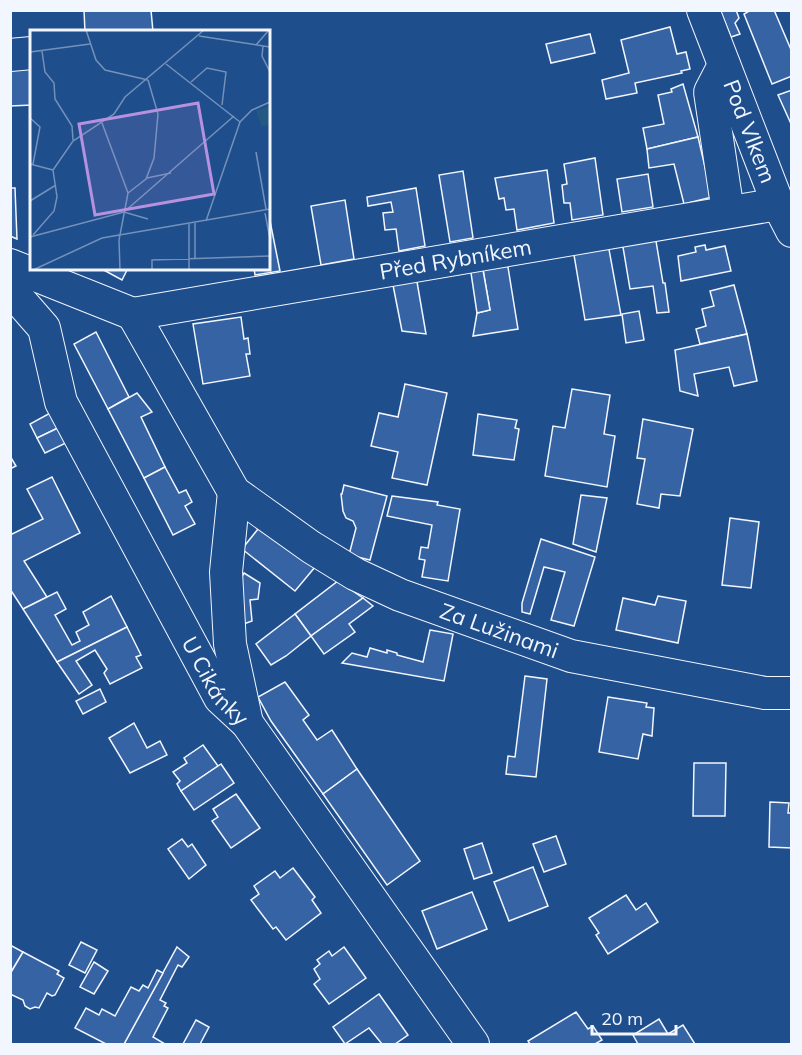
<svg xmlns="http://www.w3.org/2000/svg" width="802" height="1055" viewBox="0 0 802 1055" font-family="Mulish,sans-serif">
<rect width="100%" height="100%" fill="#1f4e8c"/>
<!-- building -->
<g fill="#3563a3" stroke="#f2f6ff" stroke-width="1.5">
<polygon points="84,10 151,10 153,32 85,32"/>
<polygon points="720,10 736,10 739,18 735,23 740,34 731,37"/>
<polygon points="751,10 774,10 792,52 792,76 772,84 744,14"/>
<polygon points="670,27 677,54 686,52 690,69 681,71 682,73 635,83 637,93 606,99 602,80 629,73 621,40"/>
<polygon points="590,34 595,53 551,63 546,44"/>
<polygon points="32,67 32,105 10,106 10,68"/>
<polygon points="683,84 698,137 647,149 643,128 664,124 658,95 672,92 671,89"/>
<polygon points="792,90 792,126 778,95"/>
<polygon points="698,137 712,197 684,204 674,164 649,168 647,149"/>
<polygon points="595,158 603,215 572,220 570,203 564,203 562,185 567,184 564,164"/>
<polygon points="547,170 554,223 517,230 514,209 506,210 504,198 499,199 495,178"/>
<polygon points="463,171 473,238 450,242 439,175"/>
<polygon points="648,174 653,207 622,212 617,179"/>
<polygon points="10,188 15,188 17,239 10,236"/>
<polygon points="416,188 425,246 399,251 396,229 385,230 383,213 393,212 391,202 368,206 367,197"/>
<polygon points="345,200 354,259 321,265 311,206"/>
<polygon points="268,211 280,271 255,275 254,268 268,268"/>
<polygon points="655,235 663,283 665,283 669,312 657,313 653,286 630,289 622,241"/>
<polygon points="608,244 621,315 585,320 573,249"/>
<polygon points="705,245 706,250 725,246 731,271 681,281 678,256 696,252 695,247"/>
<polygon points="507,261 518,329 473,336 477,313 490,310 482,264"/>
<polygon points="482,264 490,310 477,313 470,266"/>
<polygon points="100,268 128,268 122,280"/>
<polygon points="416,276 426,334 402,331 392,280"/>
<polygon points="734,285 747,334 700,344 696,329 706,326 702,309 714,306 710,291"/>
<polygon points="639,311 644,340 626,343 622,314"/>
<polygon points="241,317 244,339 248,338 250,354 246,354 250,376 203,384 193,324"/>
<polygon points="96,332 129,397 108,409 74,344"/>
<polygon points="747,334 757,381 734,386 729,367 694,374 698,396 680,391 675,350"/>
<polygon points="405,384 447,393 427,485 392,478 398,452 371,446 379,413 398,417"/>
<polygon points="572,389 610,395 604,434 615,436 607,487 545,476 553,426 565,428"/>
<polygon points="137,393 152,412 141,417 165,467 144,478 108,409"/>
<polygon points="52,412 60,427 37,438 30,424"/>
<polygon points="478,414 517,420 515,428 519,429 514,460 473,455"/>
<polygon points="643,419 693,429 680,496 661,494 659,508 637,504 645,459 637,458"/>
<polygon points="60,427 68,442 45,453 37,438"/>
<polygon points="10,456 16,466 10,469"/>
<polygon points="165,467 179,493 186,490 192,502 185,506 195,524 173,535 144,478"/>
<polygon points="52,477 80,533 24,561 47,597 23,609 10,589 10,535 43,519 27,489"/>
<polygon points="344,485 387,496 370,560 349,555 356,528 353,521 346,518 343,511 341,494 342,494"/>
<polygon points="581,495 607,498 596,552 573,544"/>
<polygon points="392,496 438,502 437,505 460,509 448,581 422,577 425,560 419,559 421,547 428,548 432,525 387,516"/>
<polygon points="730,518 759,522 751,588 722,585"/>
<polygon points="262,524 315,567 295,591 242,549"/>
<polygon points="541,539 595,557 574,626 551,620 565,572 544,567 530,614 522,612 522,603"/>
<polygon points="244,573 260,583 258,599 250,600 252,621 241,625 239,583"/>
<polygon points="338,581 363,598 311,636 295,614"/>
<polygon points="57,592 66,609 55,615 72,645 80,641 76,632 89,625 83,612 111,596 127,627 57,662 23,609"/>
<polygon points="658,596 686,601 678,643 616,630 623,598 655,605"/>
<polygon points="363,598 373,606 349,624 355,632 324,654 311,636"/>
<polygon points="295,614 311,636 286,656 271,665 256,644"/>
<polygon points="127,627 141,655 136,657 142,668 110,684 104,673 107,669 95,650 76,661 92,685 79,694 57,662"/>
<polygon points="430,630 453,634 444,681 342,663 352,653 367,657 370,648 387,653 387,650 397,653 397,655 423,662"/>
<polygon points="525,676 547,679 536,777 506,774 508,756 515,757"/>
<polygon points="285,682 309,715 303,720 317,740 332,730 357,769 323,794 271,721 258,697"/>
<polygon points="100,689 106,702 83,714 76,701"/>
<polygon points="608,697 647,703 646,707 654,708 652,736 643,734 638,759 599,752"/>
<polygon points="134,723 147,748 160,741 167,755 130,773 109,738"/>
<polygon points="203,745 218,766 181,791 177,784 180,781 173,772 187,763 184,758"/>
<polygon points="694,763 726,763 725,816 693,816"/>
<polygon points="221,764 234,783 194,810 181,791"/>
<polygon points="357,769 420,861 387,885 323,794"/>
<polygon points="236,794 260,828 231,848 212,821 218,817 213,809"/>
<polygon points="770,802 789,803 788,813 792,813 792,848 769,847"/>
<polygon points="556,836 566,864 544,872 533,844"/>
<polygon points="182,839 188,847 192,844 206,865 189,879 168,849"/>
<polygon points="482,843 492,873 474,879 464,849"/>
<polygon points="533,867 548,906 509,921 494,882"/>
<polygon points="293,868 315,897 312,900 321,913 286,940 276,927 273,929 251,900 259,894 254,886 275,871 280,878"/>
<polygon points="472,892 487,929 437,949 422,911"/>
<polygon points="626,895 636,910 646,903 658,922 608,954 596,935 599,933 589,918"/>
<polygon points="81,942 97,950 85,973 69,965"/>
<polygon points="10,945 23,952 10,974"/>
<polygon points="177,947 189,957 182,967 178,965 160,1000 166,1003 164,1006 168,1008 153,1037 165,1044 124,1044"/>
<polygon points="344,947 366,978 329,1004 314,984 320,979 314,969 320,964 317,960 329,951 332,956"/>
<polygon points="23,952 59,971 57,974 64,978 55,995 52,996 47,993 39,1008 35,1007 30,1009 25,1006 23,1000 10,994 10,974"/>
<polygon points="94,962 108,971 94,994 80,987"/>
<polygon points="157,970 163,973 124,1044 106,1044 75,1028 86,1008 99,1015 102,1009 115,1016 131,987 139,991 143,985 148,988"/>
<polygon points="379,994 408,1035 395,1044 382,1044 369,1028 345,1044 333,1027"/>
<polygon points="576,1012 588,1029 593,1026 602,1040 595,1044 530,1044 528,1041"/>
<polygon points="659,1019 668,1034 683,1025 695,1044 638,1044 633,1035"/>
<polygon points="196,1020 209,1027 200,1044 183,1044"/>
</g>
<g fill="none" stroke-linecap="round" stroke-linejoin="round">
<defs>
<g id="minor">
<path id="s1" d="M703 10 778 204 792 231"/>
<polyline points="10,55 32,53"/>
<polyline points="724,65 710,92 728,212"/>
<polyline points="10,265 133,314"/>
<path id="s2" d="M10 289 44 328 61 402 220 698 247 723 473 1044"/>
<path id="s3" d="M133 314 234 492 311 547 355 574 400 595 571 656 765 693H792"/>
<path id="s4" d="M133 314 778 204"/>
<polyline points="234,492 226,572 230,644 247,723"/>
</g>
</defs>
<!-- minor casing -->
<use href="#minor" stroke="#f2f6ff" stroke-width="34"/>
<!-- minor -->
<use href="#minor" stroke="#1f4e8c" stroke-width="32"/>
</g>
<g text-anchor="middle" stroke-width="4.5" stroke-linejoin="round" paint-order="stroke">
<!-- street labels -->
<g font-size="22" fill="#f2f6ff" stroke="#1f4e8c">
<text dy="8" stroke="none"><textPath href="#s1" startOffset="130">Pod Vlkem</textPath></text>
<text dy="8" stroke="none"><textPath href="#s4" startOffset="327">Před Rybníkem</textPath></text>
<text dy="8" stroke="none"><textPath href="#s3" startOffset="506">Za Lužinami</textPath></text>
<text dy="8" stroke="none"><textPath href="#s2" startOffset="447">U Cikánky</textPath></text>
</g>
</g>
<!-- overview -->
<g transform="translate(30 30)">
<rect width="240" height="240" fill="#1f4e8c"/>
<path d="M240 76V93L232 97 226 81Z" fill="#245a82"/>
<path fill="none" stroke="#7391ba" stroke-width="1.5" d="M56 0 66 30 75 40 118 50M169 6 240 17M226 15 239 0M233 16 232 26 240 42M12 21 15 42 24 53 25 69 42 96 43 110M0 22 60 14M136 34 210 92M161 52 177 38 196 42 192 75M0 88 10 97 3 134M72 93 98 163M226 122 236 179M0 134 23 140M117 148 141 143M98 163 116 149 124 128 128 84 118 50M0 171 26 155M94 182 204 86M235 183 240 209M176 191 210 92 222 80 240 72M165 193V229M3 205 24 181 27 167 23 140 43 111 84 84 95 67 174 0M0 207 94 182 118 189M3 240 72 208 240 179M90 240 89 210 98 163M122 240V230L240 226M159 240V194"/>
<path fill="#b691df" fill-opacity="0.15" stroke="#b691df" stroke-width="3" d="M168 73 184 164 65 185 49 94Z"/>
<rect width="240" height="240" fill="none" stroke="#f2f6ff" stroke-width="3"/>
</g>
<!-- border -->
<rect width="802" height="1055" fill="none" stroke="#f2f6ff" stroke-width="24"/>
<!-- scale -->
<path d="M592 1025v9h84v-9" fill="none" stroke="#f2f6ff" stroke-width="3"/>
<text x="601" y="1025" font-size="18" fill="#f2f6ff" stroke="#1f4e8c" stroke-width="4.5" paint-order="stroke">20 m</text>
</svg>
